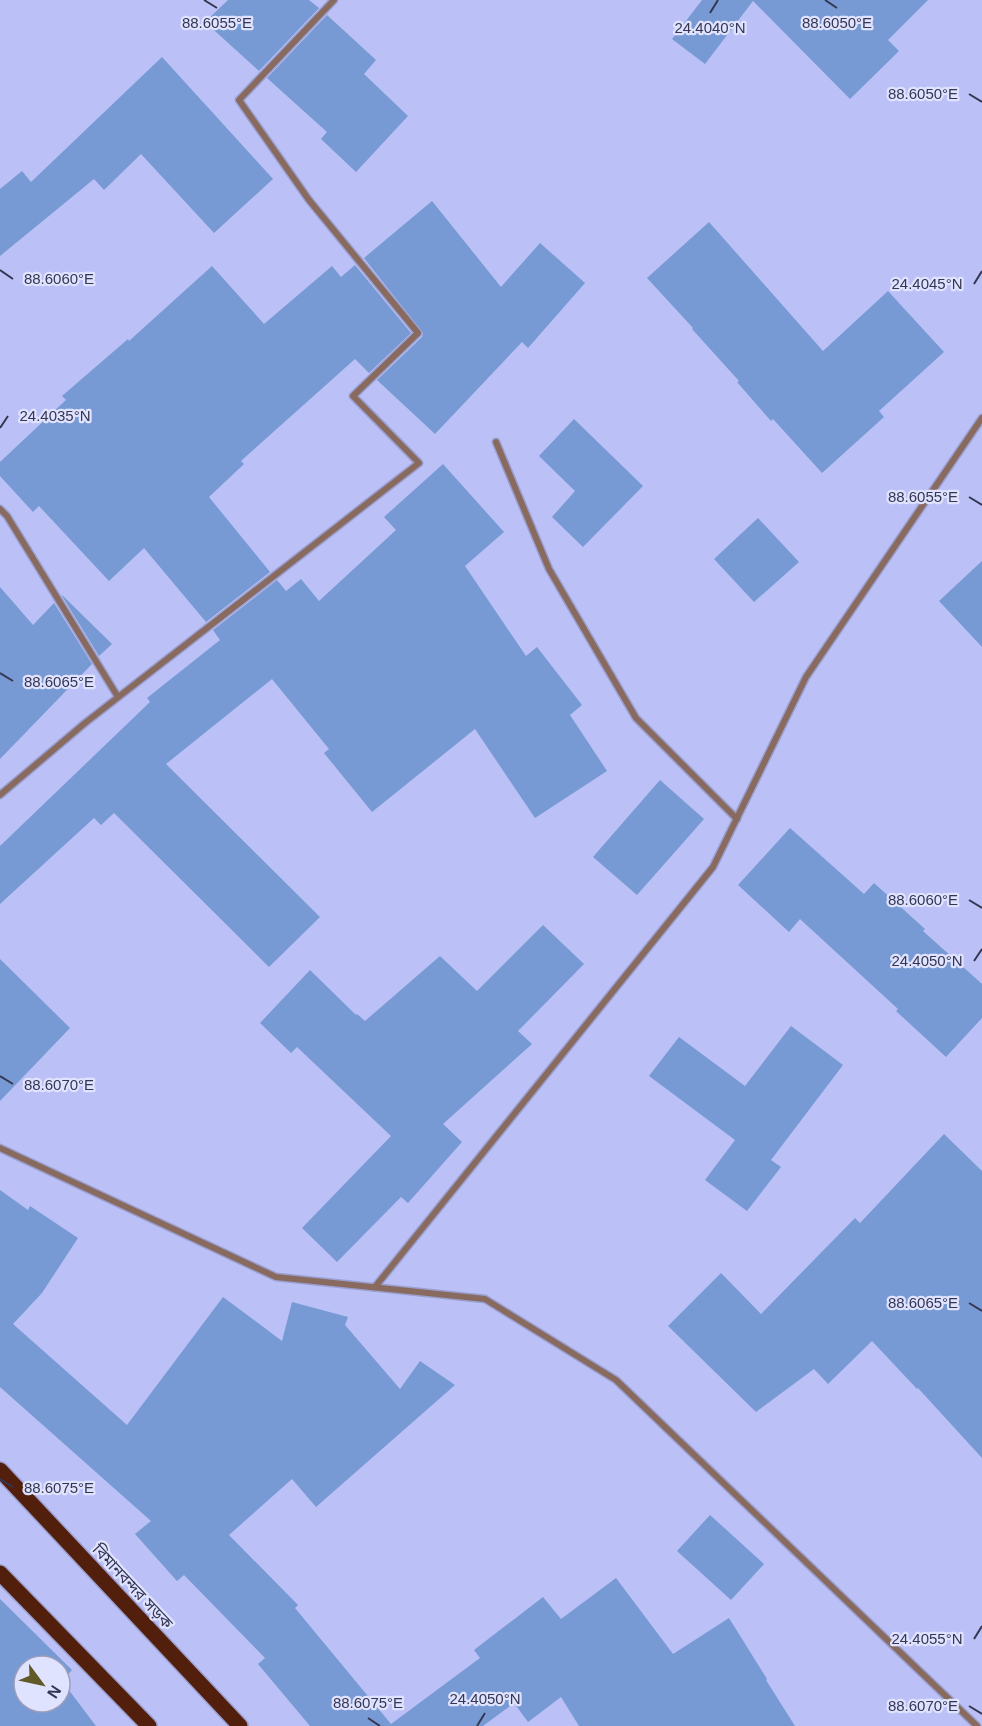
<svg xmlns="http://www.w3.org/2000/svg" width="982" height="1726" viewBox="0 0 982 1726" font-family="Arial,'Noto Sans Bengali',sans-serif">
<rect width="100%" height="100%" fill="#bbc0f6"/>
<!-- building -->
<g fill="#779ad4" fill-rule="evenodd">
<polygon points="228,0 309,0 319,8 259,71 205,22"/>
<polygon points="702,0 928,0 888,40 899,51 850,99 753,1 705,64 672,39"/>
<polygon points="327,15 376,60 364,74 408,116 356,172 321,139 327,132 267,78"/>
<polygon points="162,57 273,179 214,233 141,154 104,190 94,179 0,256 0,189 22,171 31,182"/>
<polygon points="432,201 501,287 540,243 585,283 528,348 522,342 435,434 377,380 422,337 423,333 364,258"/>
<polygon points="709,222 823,351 888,291 944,352 879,411 884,417 822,473 773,419 771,421 737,382 739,381 692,329 693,328 647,278"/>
<polygon points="355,265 411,333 369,373 355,359 241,461 244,464 209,497 270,572 206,622 144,548 109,581 39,506 33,512 0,476 0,462 66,400 62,396 128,339 129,341 212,266 264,324 332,266 341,277"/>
<polygon points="574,419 643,486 583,547 552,517 575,491 539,456"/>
<polygon points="443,464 504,532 465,566 526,656 537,647 582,705 570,715 607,771 535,818 475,729 372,812 324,753 329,749 272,679 166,764 320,917 269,967 114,813 101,825 94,818 0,904 0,846 150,702 147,698 220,640 213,630 277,580 286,591 301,579 319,601 396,530 384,517"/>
<polygon points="758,518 799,562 754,602 714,559"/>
<polygon points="982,561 982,647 939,601"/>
<polygon points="0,587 33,625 54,603 92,664 0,759"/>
<polygon points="62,595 112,644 99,656 62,596"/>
<polygon points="660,780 704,819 637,895 593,857"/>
<polygon points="790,828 864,894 874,883 925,929 923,931 982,984 982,1018 946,1057 896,1011 898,1009 800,919 789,932 738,885"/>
<polygon points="543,925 584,964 518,1031 532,1044 443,1124 462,1142 408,1203 401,1197 337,1262 302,1228 391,1136 297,1047 291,1053 260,1023 310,970 356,1015 357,1014 365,1021 440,956 477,991"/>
<polygon points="0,959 70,1028 0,1101"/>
<polygon points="791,1026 843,1065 771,1160 781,1167 747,1211 705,1180 735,1140 649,1076 679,1037 745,1086"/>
<polygon points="944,1134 982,1171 982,1458 918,1388 917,1389 872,1341 828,1384 814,1369 756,1412 668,1326 721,1273 761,1314 855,1218 860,1223"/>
<polygon points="0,1190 28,1210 30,1206 78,1238 42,1293 13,1324 127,1425 223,1297 282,1341 292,1302 348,1317 345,1325 400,1389 420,1361 455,1385 316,1507 292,1479 229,1535 298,1605 295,1608 391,1724 480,1658 474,1650 543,1597 561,1619 616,1578 673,1654 729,1618 767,1679 766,1680 795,1726 579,1726 561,1697 528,1722 514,1703 483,1726 310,1726 258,1664 265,1658 184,1575 177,1581 135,1534 151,1521 0,1387"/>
<polygon points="710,1515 764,1564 731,1600 677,1551"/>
<path d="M0 1599 72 1670 62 1681 96 1726H0ZM24 1666H60V1702H24Z"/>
</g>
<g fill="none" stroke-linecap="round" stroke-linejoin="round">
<defs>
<g id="minor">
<polyline points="496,442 549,569 636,718 737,819"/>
<polyline points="0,509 7,516 118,697"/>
<polyline points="0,795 85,723 419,463 353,396 418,333 309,200 239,100 334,0"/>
<polyline points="0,1148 276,1277 485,1299 616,1380 977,1726"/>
<polyline points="375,1287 713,867 806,677 982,418"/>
</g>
<g id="primary">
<polyline points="0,1470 240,1726"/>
<polyline points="0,1573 149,1726"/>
</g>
</defs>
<!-- minor casing -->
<use href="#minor" stroke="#9b9fcf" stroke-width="9"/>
<!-- primary casing -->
<use href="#primary" stroke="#9b9fcf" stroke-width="18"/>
<!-- minor -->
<use href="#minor" stroke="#886a5f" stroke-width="6"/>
<!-- primary -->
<use href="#primary" stroke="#511f0c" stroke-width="15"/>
</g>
<!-- ticks -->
<path fill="none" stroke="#353752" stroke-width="2" d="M204 0 217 8M825 0 837 8M710 13 718 0M969 94 982 102M0 270 13 279M974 284 982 271M0 428 8 416M969 497 982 505M0 673 13 681M969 900 982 908M974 961 982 949M0 1076 13 1084M969 1303 982 1311M0 1479 13 1487M974 1639 982 1626M969 1706 982 1714M368 1718 380 1726M477 1726 485 1713"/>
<g text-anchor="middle" stroke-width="4.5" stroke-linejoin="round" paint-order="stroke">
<!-- street labels -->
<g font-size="16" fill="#353752" stroke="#e0e3ff">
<text transform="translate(133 1586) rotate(47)" y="6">বিমানবন্দর সড়ক</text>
</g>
</g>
<g font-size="15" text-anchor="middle" fill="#353752" stroke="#e0e3ff" stroke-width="4.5" stroke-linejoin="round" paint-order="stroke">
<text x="217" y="28">88.6055°E</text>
<text x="837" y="28">88.6050°E</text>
<text x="710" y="33">24.4040°N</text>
<text x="923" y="99">88.6050°E</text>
<text x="59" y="284">88.6060°E</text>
<text x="927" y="289">24.4045°N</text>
<text x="55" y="421">24.4035°N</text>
<text x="923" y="502">88.6055°E</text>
<text x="59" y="687">88.6065°E</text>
<text x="923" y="905">88.6060°E</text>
<text x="927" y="966">24.4050°N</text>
<text x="59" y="1090">88.6070°E</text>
<text x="923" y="1308">88.6065°E</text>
<text x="59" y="1493">88.6075°E</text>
<text x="927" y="1644">24.4055°N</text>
<text x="485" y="1704">24.4050°N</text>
<text x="368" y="1708">88.6075°E</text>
<text x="923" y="1711">88.6070°E</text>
</g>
<!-- north arrow -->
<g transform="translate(42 1684) rotate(123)"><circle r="28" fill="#e0e3ff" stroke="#9c9eba" stroke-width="1.5"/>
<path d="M0-4.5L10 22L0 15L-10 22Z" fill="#625a26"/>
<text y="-9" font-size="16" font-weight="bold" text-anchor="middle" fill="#353752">N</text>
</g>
</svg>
